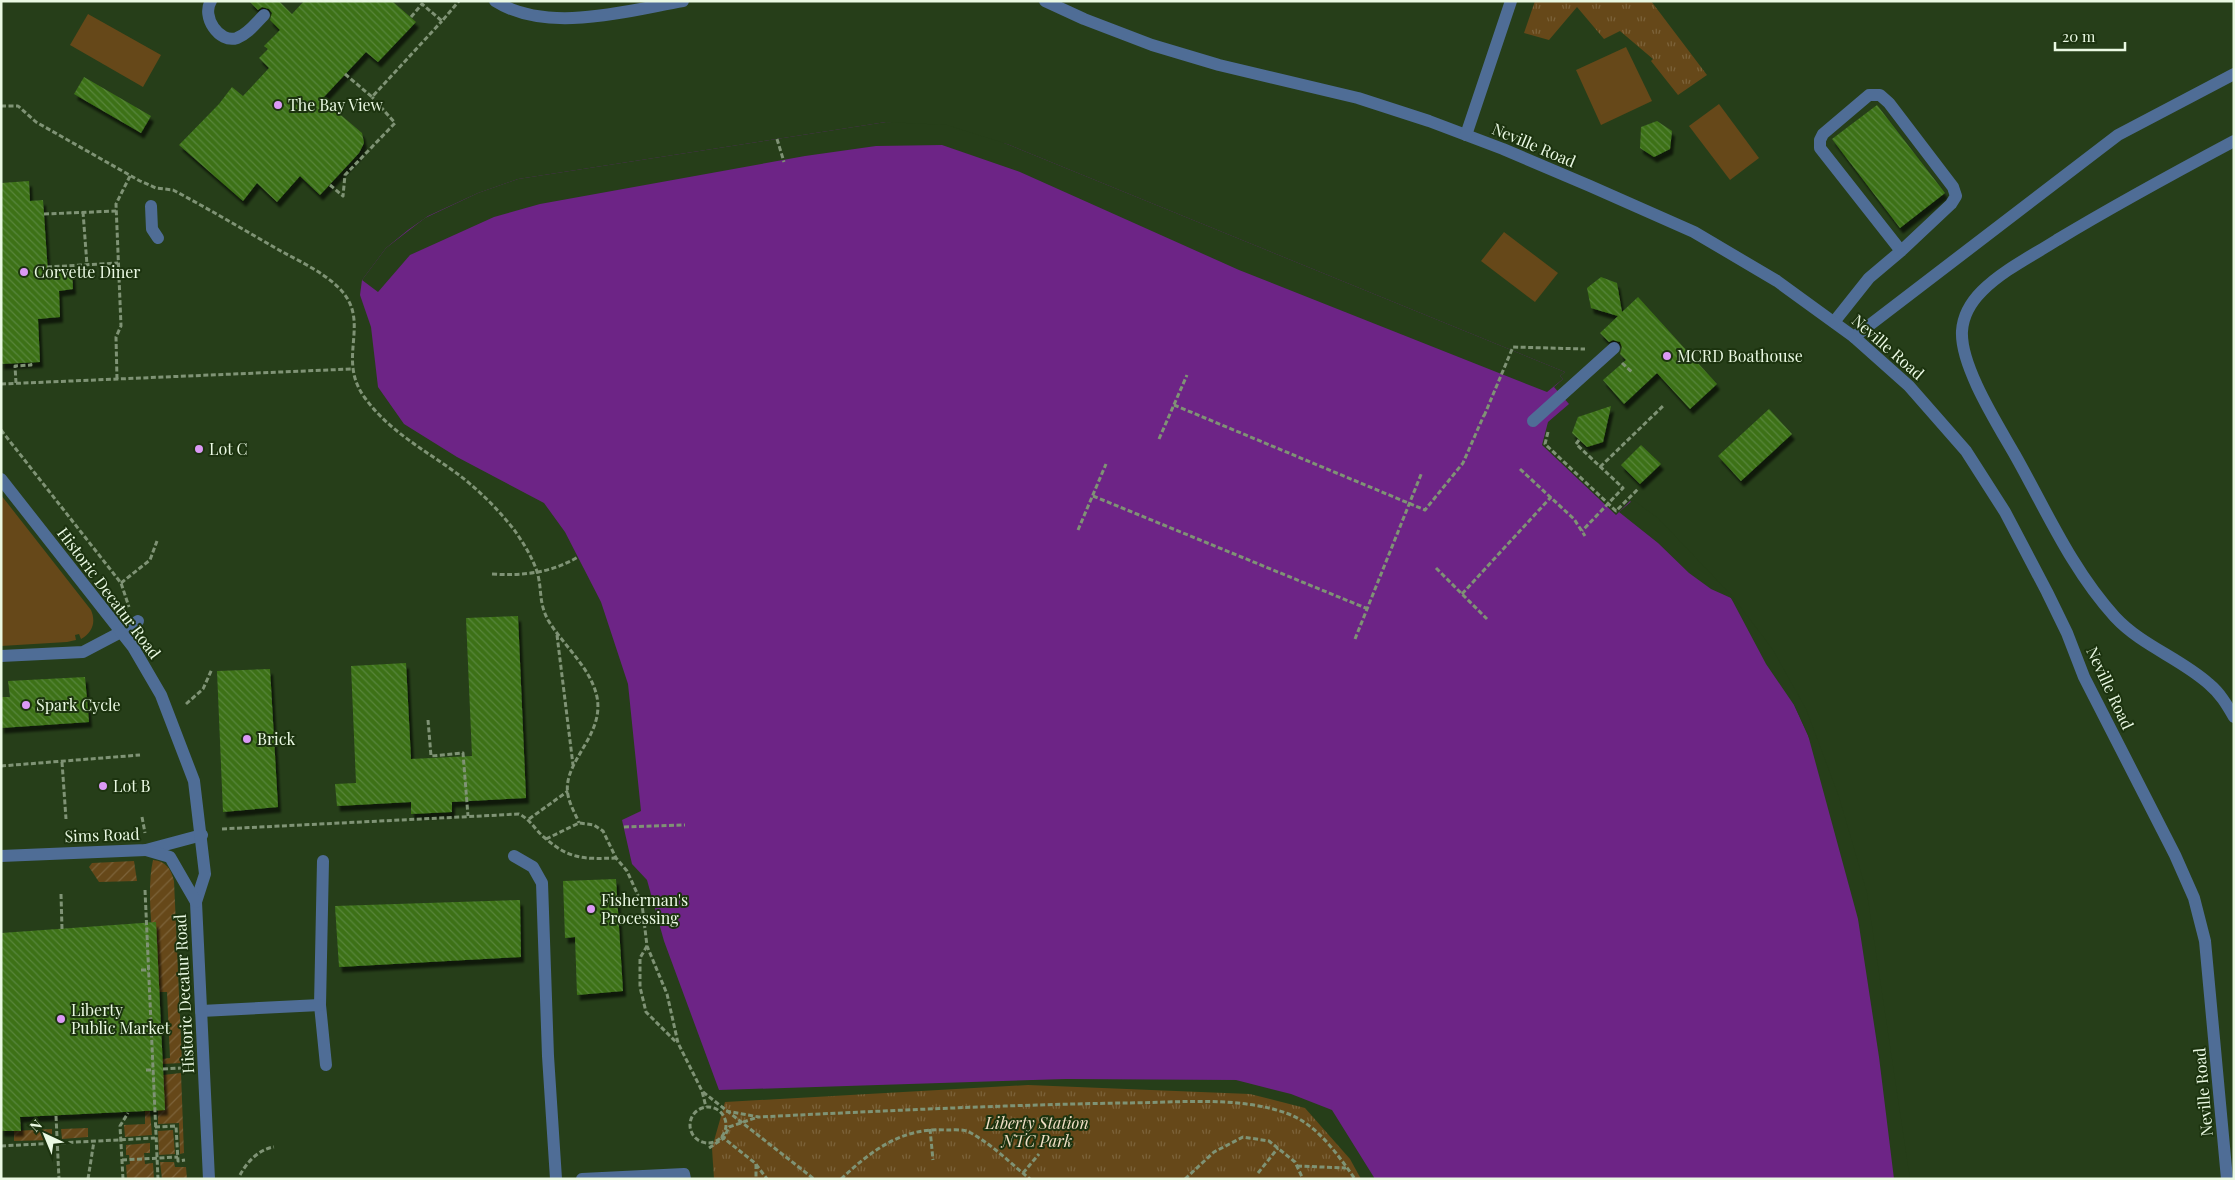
<svg xmlns="http://www.w3.org/2000/svg" width="2235" height="1180" viewBox="0 0 2235 1180" font-family="'Playfair Display',serif">
<defs>
<pattern id="park-tufts" width="24" height="20" patternUnits="userSpaceOnUse" patternTransform="scale(1.25)"><rect width="24" height="20" fill="#664819"/><path d="M3 7l-1-3M5 7V3M7 7l1-3M15 17l-1-3M17 17v-4M19 17l1-3" fill="none" stroke="#7c633a"/></pattern>
<pattern id="garden-furrows" width="10" height="10" patternUnits="userSpaceOnUse" patternTransform="scale(1.25)"><rect width="10" height="10" fill="#664819"/><path d="M-1 1l2-2M0 10L10 0M9 11l2-2" fill="none" stroke="#7c633a"/></pattern>
<pattern id="building-back-hatch" width="6" height="6" patternUnits="userSpaceOnUse" patternTransform="scale(1.25)"><rect width="6" height="6" fill="#3c7119"/><path d="M-1 5l2 2M0 0l6 6M5-1l2 2" fill="none" stroke="#58863a"/></pattern>
<filter id="shadow"><feDropShadow dx="3" dy="5.5" stdDeviation="1" flood-color="#0009"/></filter>
</defs>
<rect width="100%" height="100%" fill="#263e19"/>
<!-- grass -->
<g fill="#664819">
<polygon points="88,14 161,55 143,87 70,45"/>
<polygon points="1626,47 1652,101 1601,125 1576,70"/>
<polygon points="1719,104 1759,158 1730,180 1689,126"/>
<polygon points="1504,232 1558,273 1535,302 1481,261"/>
<path d="M1 495 91 610C96 622 93 632 81 639L79 634 75 635 76 640 67 642 1 646Z"/>
</g>
<!-- park -->
<g fill="url(#park-tufts)">
<polygon points="1535,1 1651,1 1707,75 1678,95 1651,61 1653,59 1620,31 1604,39 1577,7 1549,40 1524,33"/>
<polygon points="1028,1085 1250,1094 1305,1108 1350,1159 1361,1179 714,1179 712,1148 725,1102"/>
</g>
<!-- garden -->
<g fill="url(#garden-furrows)">
<path d="M153 860C166 861 171 869 174 881L182 1063 162 1064V1059L170 1058 167 992H159C155 955 145 895 153 860Z"/>
<polygon points="134,861 137,881 99,882 89,867 92,863"/>
<polygon points="181,1073 184,1153 180,1154 179,1123 158,1124 158,1110 163,1075"/>
<polygon points="145,1111 150,1111 152,1135 125,1137 124,1125 145,1124"/>
<polygon points="88,1128 88,1137 62,1139 61,1129"/>
<polygon points="52,1129 52,1140 14,1141 14,1131"/>
<polygon points="173,1130 175,1154 159,1155 158,1131"/>
<polygon points="150,1143 150,1153 144,1153 145,1164 153,1163 154,1179 127,1179 126,1165 130,1164 129,1155 126,1155 126,1145"/>
<polygon points="160,1162 174,1162 175,1167 186,1167 187,1179 162,1179"/>
</g>
<!-- water -->
<polygon fill="#6d2486" points="886,122 1007,144 1565,372 1560,376 1563,379 1554,387 1569,404 1548,422 1542,445 1616,515 1630,501 1731,598 1770,651 1836,798 1907,1179 1375,1179 1332,1110 1291,1094 1236,1080 1066,1079 719,1090 664,941 647,880 632,864 622,820 641,811 628,684 601,602 565,532 544,503 457,457 404,424 378,387 371,327 360,295 362,280 386,248 408,230 428,216 478,193 518,179"/>
<!-- pier -->
<g fill="#263e19">
<polygon points="886,122 947,125 1007,144 1565,372 1560,376 1563,379 1547,392 1239,270 1020,172 942,145 876,146 805,156 540,204 494,217 410,255 378,292 362,280 386,248 425,218 478,193 518,179"/>
<polygon points="1633,500 1658,518 1733,597 1773,650 1806,709 1839,797 1867,893 1910,1179 1894,1179 1879,1057 1858,919 1808,735 1794,705 1766,664 1731,598 1711,589 1689,573 1658,543 1619,512"/>
</g>
<!-- building -->
<g fill="url(#building-back-hatch)" filter="url(#shadow)">
<polygon points="249,1 279,1 292,14 304,1 392,1 416,22 378,62 366,52 322,99 362,133 364,143 359,153 320,195 300,176 277,202 257,183 243,201 179,145 219,104 232,87 243,96 269,68 259,58 268,49 264,46 280,30 270,20 272,13 269,9 262,7 258,10"/>
<polygon points="84,77 151,116 141,133 74,94"/>
<polygon points="1877,105 1945,193 1900,228 1832,139"/>
<polygon points="1657,121 1672,131 1670,149 1654,157 1640,148 1641,127"/>
<polygon points="29,181 30,201 43,200 48,273 72,271 73,289 59,291 60,317 38,319 40,362 1,364 1,183"/>
<polygon points="1601,277 1617,283 1622,312 1638,297 1717,384 1690,409 1657,373 1624,404 1603,380 1626,360 1620,354 1622,347 1620,342 1613,340 1609,342 1600,333 1618,316 1591,308 1587,288"/>
<polygon points="1611,406 1603,442 1587,447 1572,433 1578,417"/>
<polygon points="1769,409 1792,434 1741,481 1718,456"/>
<polygon points="1641,445 1661,464 1640,484 1621,465"/>
<polygon points="518,616 526,798 452,802 452,812 411,814 411,802 337,806 335,784 356,783 351,666 406,663 411,759 472,756 466,618"/>
<polygon points="270,669 278,807 223,812 217,671"/>
<polygon points="85,677 89,722 1,728 1,697 10,697 8,681"/>
<polygon points="616,879 623,991 577,995 575,937 565,938 563,881"/>
<polygon points="520,900 521,957 339,967 335,906"/>
<polygon points="156,922 165,1110 20,1117 21,1131 1,1131 1,933"/>
</g>
<g fill="none" stroke-linecap="round" stroke-linejoin="round">
<!-- path -->
<g stroke="#7f9375" stroke-width="3" stroke-dasharray="5 2.5" stroke-linecap="butt">
<polyline points="411,17 422,4 442,21 459,1"/>
<polyline points="345,74 372,97 442,21"/>
<path d="M1 106H18L36 122 140 181 156 188 173 190C209 209 244 230 279 250 299 261 323 272 339 288 373 322 335 358 365 398 389 431 423 449 455 472 477 488 499 510 515 531 524 544 534 560 538 575 542 593 539 603 548 620 563 645 591 668 597 697 605 738 558 764 569 799 571 807 576 815 579 823"/>
<polyline points="777,139 784,162"/>
<polyline points="330,185 343,196 345,175 395,123 372,97"/>
<polyline points="83,212 87,265"/>
<polyline points="44,214 116,211"/>
<polyline points="47,267 118,263"/>
<polyline points="1622,363 1633,373"/>
<polyline points="117,379 116,337 121,326 116,204 130,176"/>
<polyline points="16,383 15,366 31,365 30,362"/>
<polyline points="1,384 351,369"/>
<polyline points="1174,405 1425,510 1463,463 1484,415"/>
<polyline points="1484,416 1513,347 1585,349"/>
<polyline points="1,430 121,583 129,607"/>
<polyline points="1548,432 1545,444 1616,511 1638,489"/>
<polyline points="1159,439 1187,375"/>
<polyline points="1579,440 1576,444 1623,488 1582,531"/>
<polyline points="1600,467 1663,406"/>
<polyline points="1520,469 1574,519 1585,536"/>
<polyline points="1093,496 1368,609"/>
<polyline points="1078,530 1106,464"/>
<polyline points="1436,568 1487,619"/>
<path d="M492 574C523 576 551 573 578 557"/>
<polyline points="121,583 150,560 157,541"/>
<polyline points="1462,594 1551,497"/>
<polyline points="557,635 573,765"/>
<polyline points="1355,639 1422,472"/>
<polyline points="186,704 203,689 212,669"/>
<polyline points="428,720 431,756 463,753 468,816"/>
<polyline points="62,762 66,819"/>
<polyline points="1,766 140,755"/>
<polyline points="142,817 145,833"/>
<polyline points="529,819 568,791"/>
<polyline points="624,827 685,825"/>
<path d="M222 829 519 814C531 820 535 830 545 838 570 860 585 859 616 858"/>
<polyline points="546,839 579,823 594,825 603,831 616,858 627,871 642,904 647,946 667,994 678,1043 702,1091 706,1107"/>
<polyline points="145,890 158,1179"/>
<polyline points="61,894 62,929"/>
<polyline points="647,946 640,958 640,987 646,1012 677,1043"/>
<polyline points="141,970 149,970"/>
<polyline points="163,1069 181,1068"/>
<polyline points="146,1070 153,1070"/>
<polyline points="703,1092 814,1179"/>
<circle cx="708" cy="1125" r="18"/>
<path d="M726 1111 759 1117C880 1111 1001 1105 1122 1103 1175 1103 1242 1095 1291 1115 1319 1127 1338 1155 1355 1179"/>
<polyline points="56,1116 59,1179"/>
<polyline points="155,1127 176,1126 178,1161 185,1160"/>
<polyline points="930,1129 933,1160"/>
<polyline points="721,1136 755,1163 767,1179"/>
<polyline points="1,1146 155,1138"/>
<polyline points="709,1148 724,1138 729,1127 758,1117"/>
<polyline points="122,1160 178,1157"/>
<polyline points="756,1164 756,1179"/>
<polyline points="1297,1166 1346,1168"/>
<polyline points="1023,1173 1039,1154"/>
<polyline points="1258,1173 1278,1148"/>
<path d="M240 1175C247 1162 259 1149 274 1147"/>
<polyline points="88,1179 94,1141"/>
<polyline points="123,1179 120,1126 128,1113"/>
<path d="M841 1179C871 1151 902 1127 946 1130 953 1130 963 1129 969 1132 992 1144 1010 1163 1030 1179"/>
<polyline points="1185,1179 1214,1152 1243,1137 1269,1141 1295,1162 1303,1179"/>
</g>
<!-- service -->
<g stroke="#4f6d96" stroke-width="12">
<path d="M211 1C201 16 219 44 237 38 248 34 256 23 264 15"/>
<path d="M2234 141C2174 173 2115 205 2057 240 2032 256 2003 270 1982 291 1971 302 1963 316 1962 331 1960 366 1998 425 2015 455 2046 510 2072 570 2115 617 2142 646 2180 658 2209 684 2220 693 2227 705 2234 717"/>
<polyline points="151,206 152,229 158,238"/>
<polyline points="1834,322 1869,278 1901,251 1951,204 1956,196 1953,187 1889,103 1880,95 1869,95 1823,134 1820,140 1820,148 1901,251"/>
<polyline points="1854,337 2118,135 2234,74"/>
<polyline points="1533,421 1614,348"/>
<polyline points="121,632 138,621"/>
<polyline points="514,856 533,867 542,883 548,1056 556,1179"/>
<polyline points="323,861 320,1005 326,1065"/>
<polyline points="201,1011 320,1005"/>
</g>
<!-- minor -->
<g stroke="#4f6d96" stroke-width="12">
<path d="M495 1C547 34 626 11 683 1"/>
<polyline points="1045,1 1084,19 1152,45 1219,65 1358,98 1429,121 1503,149 1590,186 1694,232 1777,281 1854,337 1909,386 1966,451 2005,512 2047,592 2067,633 2084,677 2175,855 2194,898 2205,941 2227,1179"/>
<polyline points="1466,135 1511,1"/>
<polyline points="1,656 83,652 121,632"/>
<polyline points="1,856 146,850 202,835"/>
</g>
<!-- tertiary -->
<g stroke="#4f6d96" stroke-width="12">
<polyline points="1,479 133,647 161,695 194,781 205,874 196,902 209,1179"/>
<polyline points="146,850 170,857 196,902"/>
<polyline points="582,1179 684,1174 685,1179"/>
</g>
</g>
<!-- markers -->
<g fill="#db99f5" stroke="#1c330f" stroke-width="2">
<circle cx="278" cy="105" r="5"/>
<circle cx="24" cy="272" r="5"/>
<circle cx="1667" cy="356" r="5"/>
<circle cx="199" cy="449" r="5"/>
<circle cx="26" cy="705" r="5"/>
<circle cx="247" cy="739" r="5"/>
<circle cx="103" cy="786" r="5"/>
<circle cx="591" cy="909" r="5"/>
<circle cx="61" cy="1019" r="5"/>
</g>
<g text-anchor="middle" stroke-width="4" stroke-linejoin="round" paint-order="stroke">
<!-- poi labels -->
<g font-size="16" fill="#eaf9e3" stroke="#1c330f" text-anchor="start">
<text x="288" y="111">The Bay View</text>
<text x="34" y="278">Corvette Diner</text>
<text x="1677" y="362">MCRD Boathouse</text>
<text x="209" y="455">Lot C</text>
<text x="36" y="711">Spark Cycle</text>
<text x="257" y="745">Brick</text>
<text x="113" y="792">Lot B</text>
<text x="601" y="906">Fisherman's<tspan x="601" dy="18">Processing</tspan></text>
<text x="71" y="1016">Liberty<tspan x="71" dy="18">Public Market</tspan></text>
</g>
<!-- street labels -->
<g font-size="16" fill="#eaf9e3" stroke="#1c330f">
<text transform="translate(1534 145) rotate(23)" y="6">Neville Road</text>
<text transform="translate(1888 347) rotate(41)" y="6">Neville Road</text>
<text transform="translate(109 593) rotate(53)" y="6">Historic Decatur Road</text>
<text transform="translate(2110 688) rotate(65)" y="6">Neville Road</text>
<text transform="translate(102 835) rotate(-2)" y="6">Sims Road</text>
<text transform="translate(184 994) rotate(-93)" y="6">Historic Decatur Road</text>
<text transform="translate(2203 1092) rotate(-95)" y="6">Neville Road</text>
</g>
<!-- park labels -->
<g font-size="16" font-style="italic" fill="#f2e0c7" stroke="#1c330f">
<text x="1037" y="1129">Liberty Station<tspan x="1037" dy="18">NTC Park</tspan></text>
</g>
</g>
<!-- border -->
<rect width="2235" height="1180" fill="none" stroke="#eaf9e3" stroke-width="5"/>
<!-- north arrow -->
<g transform="translate(45 1135) rotate(316)" stroke="#1c330f" stroke-width="4" paint-order="stroke">
<path d="M0-4L9 19L0 12L-9 19Z" fill="#eaf9e3"/>
<text y="-8" font-size="14" font-weight="bold" text-anchor="middle" fill="#eaf9e3">N</text>
</g>
<!-- scale -->
<path d="M2055 42v8h70v-8" fill="none" stroke="#eaf9e3" stroke-width="2.5"/>
<text x="2062" y="42" font-size="15" fill="#eaf9e3" stroke="#1c330f" stroke-width="4" paint-order="stroke">20 m</text>
</svg>
